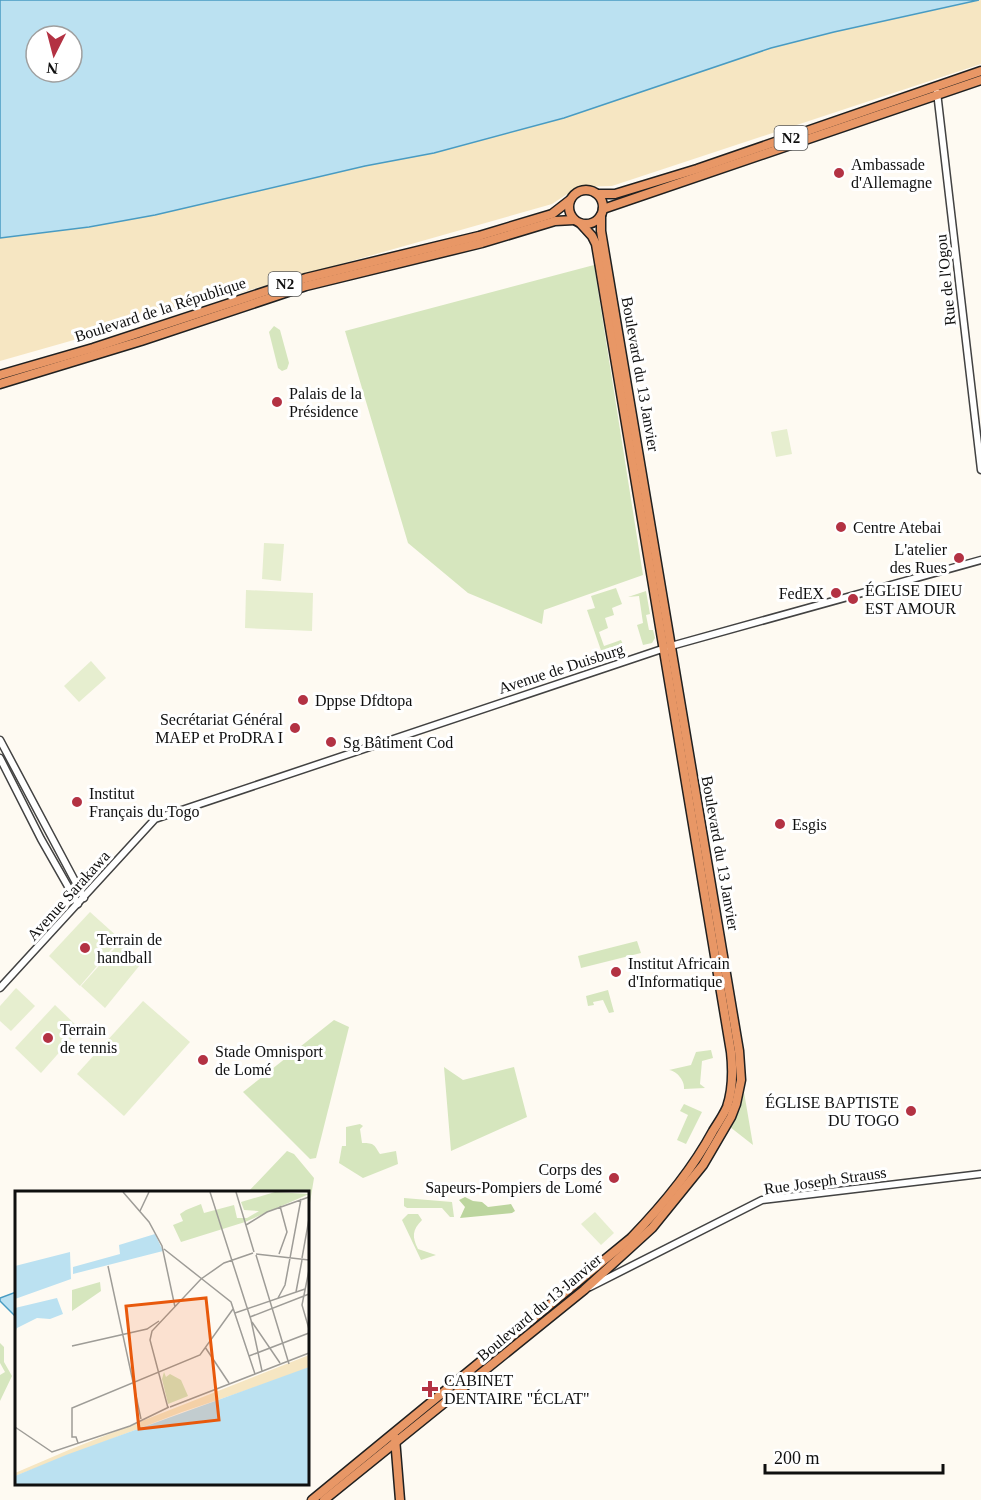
<svg xmlns="http://www.w3.org/2000/svg" width="981" height="1500" viewBox="0 0 981 1500" font-family="Georgia,serif">
<rect width="100%" height="100%" fill="#fefaf2"/>
<!-- green -->
<g fill="#d6e6be">
<polygon points="594,265 643,575 544,610 542,624 468,593 408,543 345,331"/>
<polygon points="274,326 280,330 289,363 287,369 282,371 278,368 269,332"/>
<polygon points="616,588 622,604 612,608 614,615 605,618 608,628 599,632 604,646 621,640 626,651 604,659 587,610 595,608 591,596"/>
<polygon points="646,591 650,614 646,615 649,630 653,630 655,638 652,643 643,645 637,625 643,623 639,596 628,597"/>
<polygon points="637,941 641,953 581,968 578,956"/>
<polygon points="608,990 614,1012 609,1013 603,1000 593,1002 594,1005 588,1006 586,996"/>
<polygon points="334,1020 349,1027 316,1158 310,1159 243,1092"/>
<path d="M711 1050 713 1058 702 1061 700 1084 705 1088 684 1089C685 1081 677 1071 669 1070L691 1065 696 1052Z"/>
<polygon points="444,1067 463,1080 514,1067 527,1117 451,1151"/>
<polygon points="744,1092 753,1145 730,1127 740,1110"/>
<polygon points="684,1104 702,1112 686,1144 677,1140 688,1115 680,1111"/>
<path d="M360 1124 363 1126 360 1129 362 1143C375 1143 374 1145 380 1154L396 1151 398 1164 363 1178 339 1163 342 1146H346V1127Z"/>
<polygon points="287,1151 294,1154 314,1178 308,1215 308,1192 248,1192"/>
<polygon points="404,1198 452,1202 454,1217 450,1217 442,1208 407,1208 404,1206"/>
<path d="M408 1214H418L422 1220C412 1230 412 1237 418 1249L436 1255 421 1260 402 1220Z"/>
<polygon points="0,1343 4,1347 4,1362 12,1376 0,1401 0,1375 5,1372 0,1363"/>
</g>
<!-- forest -->
<polygon fill="#bcd59e" points="465,1197 473,1201 482,1202 488,1207 511,1204 515,1211 512,1213 460,1218 465,1207 459,1200"/>
<!-- sand -->
<polygon fill="#f6e6c2" points="981,0 981,64 612,186 578,187 552,204 0,361 0,238 89,227 155,215 365,166 434,153 564,118 771,48 834,32"/>
<!-- pitch -->
<g fill="#e6eecf">
<polygon points="787,429 792,454 776,457 771,432"/>
<polygon points="264,543 284,544 281,581 262,579"/>
<polygon points="246,590 313,593 312,631 245,628"/>
<polygon points="91,661 106,678 79,702 64,686"/>
<polygon points="90,912 120,939 80,986 49,956"/>
<polygon points="121,941 144,960 105,1008 81,986"/>
<polygon points="16,988 35,1006 11,1031 0,1021 0,1006"/>
<polygon points="143,1001 190,1042 124,1116 77,1074"/>
<polygon points="55,1005 80,1029 41,1073 15,1048"/>
<polygon points="595,1212 614,1233 601,1245 581,1224"/>
</g>
<!-- water -->
<g fill="#bbe1f1" stroke="#489bc2" stroke-width="1.5" fill-rule="evenodd">
<path d="M0 0H979L834 32 771 48 564 118 434 153 365 166 155 215 89 227 0 238ZM36 36H72V72H36Z"/>
<polygon points="16,1292 16,1317 0,1301 0,1298"/>
</g>
<g fill="none" stroke-linecap="round" stroke-linejoin="round">
<defs>
<g id="minor">
<polyline points="937,92 981,470"/>
<polyline points="0,740 84,898"/>
<polyline points="0,758 41,839 78,904"/>
<polyline points="0,988 155,819 671,646 981,560"/>
<polyline points="590,1287 762,1200 981,1174"/>
</g>
<g id="highway">
<circle cx="586" cy="207" r="17"/>
<polyline points="598,194 615,194 697,169 981,71"/>
<polyline points="603,209 981,80"/>
<polyline points="0,375 93,348 306,278 479,236 552,214 570,200"/>
<polyline points="0,384 141,341 306,286 482,243 555,221 574,220"/>
<polyline points="395,1438 400,1500"/>
<path d="M312 1500 631 1238C662 1206 692 1170 713 1131 718 1123 723 1116 727 1107 733 1089 733 1070 731 1052L596 244 592 236 581 224"/>
<polyline points="324,1500 584,1290 652,1228 703,1165 731,1117 736,1104 741,1080 739,1051 601,231 601,216"/>
</g>
</defs>
<!-- minor casing -->
<use href="#minor" stroke="#424242" stroke-width="9"/>
<!-- highway casing -->
<use href="#highway" stroke="#202020" stroke-width="11"/>
<!-- minor -->
<use href="#minor" stroke="#fff" stroke-width="6"/>
<!-- highway -->
<use href="#highway" stroke="#e89766" stroke-width="8"/>
</g>
<!-- markers -->
<g fill="#b33243" stroke="#fff" stroke-width="2">
<circle cx="839" cy="173" r="6"/>
<circle cx="277" cy="402" r="6"/>
<circle cx="841" cy="527" r="6"/>
<circle cx="959" cy="558" r="6"/>
<circle cx="836" cy="593" r="6"/>
<circle cx="853" cy="599" r="6"/>
<circle cx="303" cy="700" r="6"/>
<circle cx="295" cy="728" r="6"/>
<circle cx="331" cy="742" r="6"/>
<circle cx="77" cy="802" r="6"/>
<circle cx="780" cy="824" r="6"/>
<circle cx="85" cy="948" r="6"/>
<circle cx="616" cy="972" r="6"/>
<circle cx="48" cy="1038" r="6"/>
<circle cx="203" cy="1060" r="6"/>
<circle cx="911" cy="1111" r="6"/>
<circle cx="614" cy="1178" r="6"/>
<path d="M427 1380h6v6h6v6h-6v6h-6v-6h-6v-6h6z"/>
</g>
<g text-anchor="middle" stroke-width="6" stroke-linejoin="round" paint-order="stroke">
<!-- shield labels -->
<g fill="#fff" stroke="#575757" stroke-width="1.5">
<rect x="774.5" y="126" width="33" height="24" rx="4.5"/>
<rect x="268.5" y="272" width="33" height="24" rx="4.5"/>
</g>
<g font-size="15" font-weight="bold" fill="#0f0f0f">
<text x="791" y="143">N2</text>
<text x="285" y="289">N2</text>
</g>
<!-- poi labels -->
<g font-size="16" fill="#0f0f0f" stroke="#fff" text-anchor="start">
<text x="851" y="170">Ambassade<tspan x="851" dy="18">d'Allemagne</tspan></text>
<text x="289" y="399">Palais de la<tspan x="289" dy="18">Présidence</tspan></text>
<text x="853" y="533">Centre Atebai</text>
<text x="947" y="555" text-anchor="end">L'atelier<tspan x="947" dy="18">des Rues</tspan></text>
<text x="865" y="596">ÉGLISE DIEU<tspan x="865" dy="18">EST AMOUR</tspan></text>
<text x="824" y="599" text-anchor="end">FedEX</text>
<text x="315" y="706">Dppse Dfdtopa</text>
<text x="283" y="725" text-anchor="end">Secrétariat Général<tspan x="283" dy="18">MAEP et ProDRA I</tspan></text>
<text x="343" y="748">Sg Bâtiment Cod</text>
<text x="89" y="799">Institut<tspan x="89" dy="18">Français du Togo</tspan></text>
<text x="792" y="830">Esgis</text>
<text x="97" y="945">Terrain de<tspan x="97" dy="18">handball</tspan></text>
<text x="628" y="969">Institut Africain<tspan x="628" dy="18">d'Informatique</tspan></text>
<text x="60" y="1035">Terrain<tspan x="60" dy="18">de tennis</tspan></text>
<text x="215" y="1057">Stade Omnisport<tspan x="215" dy="18">de Lomé</tspan></text>
<text x="899" y="1108" text-anchor="end">ÉGLISE BAPTISTE<tspan x="899" dy="18">DU TOGO</tspan></text>
<text x="602" y="1175" text-anchor="end">Corps des<tspan x="602" dy="18">Sapeurs-Pompiers de Lomé</tspan></text>
<text x="444" y="1386">CABINET<tspan x="444" dy="18">DENTAIRE "ÉCLAT"</tspan></text>
</g>
<!-- street labels -->
<g font-size="16" fill="#0f0f0f" stroke="#fff">
<text transform="translate(945 280) rotate(-96)" y="6">Rue de l'Ogou</text>
<text transform="translate(160 309) rotate(-18)" y="6">Boulevard de la République</text>
<text transform="translate(641 374) rotate(80)" y="6">Boulevard du 13 Janvier</text>
<text transform="translate(561 668) rotate(-18)" y="6">Avenue de Duisburg</text>
<text transform="translate(721 853) rotate(80)" y="6">Boulevard du 13 Janvier</text>
<text transform="translate(68 895) rotate(-48)" y="6">Avenue Sarakawa</text>
<text transform="translate(825 1180) rotate(-8)" y="6">Rue Joseph Strauss</text>
<text transform="translate(539 1307) rotate(-40)" y="6">Boulevard du 13 Janvier</text>
</g>
</g>
<!-- overview -->
<g transform="translate(15 1191)">
<rect width="294" height="294" fill="#fefaf2"/>
<path d="M260 1 294 3 230 31 166 51 158 34 168 30 165 23 171 19 186 13 189 22 219 14 222 27H232L244 20 229 19 226 11ZM85 91 86 100 57 120V99ZM149 181 151 186 155 183 166 189 173 205 153 213 147 188Z" fill="#d6e6be"/>
<path d="M294 164V176L279 183 167 221 0 285V282L56 258Z" fill="#f6e6c2"/>
<path d="M140 43 148 60 58 83V76L105 63 104 54ZM55 61 56 88 0 108V75ZM42 107 48 123 35 128 22 127 2 137 0 142V117ZM294 176V293H0V285L51 264Z" fill="#bbe1f1"/>
<path fill="none" stroke="#9e9c97" stroke-width="1.5" d="M108 1 134 31 147 55 160 116M195 1 236 129 247 180M221 1 239 61M125 20 134 1M231 34 252 21 294 6M149 58 187 88M241 63 294 69M264 63 272 41 265 15M241 64 274 173M287 67 294 28M93 75 126 228M294 79 287 114 294 138M187 88 216 111 240 183M281 101 287 69M263 107 270 94 286 8M220 122 290 98M235 126 294 103M237 131 265 172M57 155 132 138 144 130M190 156 214 192M234 165 294 142M155 216 294 162M153 217 135 149 137 140 186 88 209 72 238 62M0 236 37 261 115 235 154 216M63 252 61 246H57V217L185 164 218 118"/>
<path fill="#e8590c" fill-opacity="0.15" stroke="#e8590c" stroke-width="3" d="M191 107 204 229 124 238 111 115Z"/>
<rect width="294" height="294" fill="none" stroke="#0f0f0f" stroke-width="3"/>
</g>
<!-- north arrow -->
<g transform="translate(54 54) rotate(186)"><circle r="28" fill="#ffffff" stroke="#9f9f9f" stroke-width="1.5"/>
<path d="M0-4.5L10 22L0 15L-10 22Z" fill="#b33243"/>
<text y="-9" font-size="16" font-weight="bold" text-anchor="middle" fill="#0f0f0f">N</text>
</g>
<!-- scale -->
<path d="M765 1464v9h178v-9" fill="none" stroke="#0f0f0f" stroke-width="3"/>
<text x="774" y="1464" font-size="18" fill="#0f0f0f" stroke="#ffffff" stroke-width="4.5" paint-order="stroke">200 m</text>
</svg>
